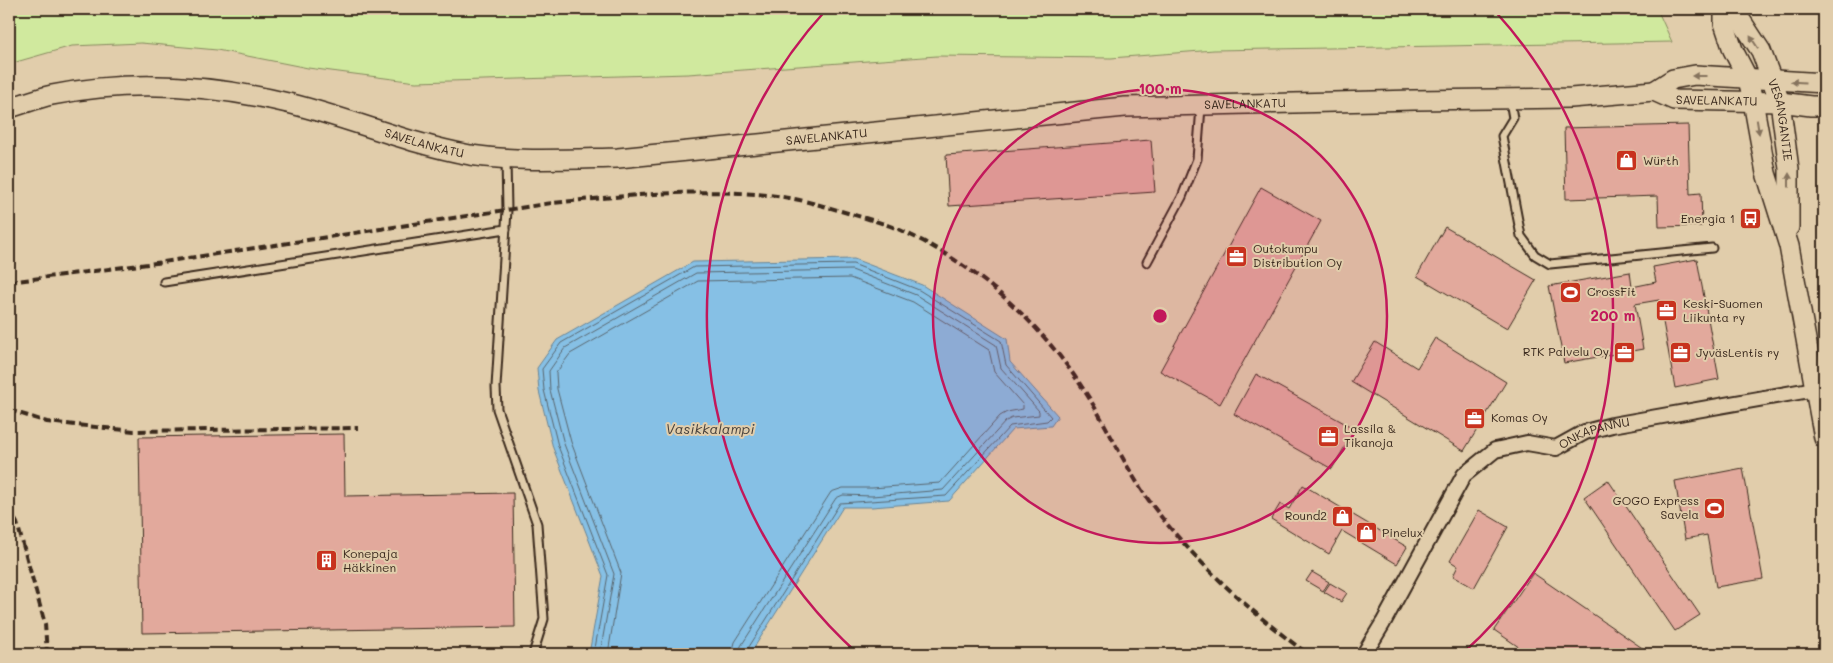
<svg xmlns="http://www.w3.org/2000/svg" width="1833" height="663" viewBox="0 0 1833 663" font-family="Mali,sans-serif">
<rect width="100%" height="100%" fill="#e1cdab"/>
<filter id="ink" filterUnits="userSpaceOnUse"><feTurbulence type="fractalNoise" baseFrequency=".02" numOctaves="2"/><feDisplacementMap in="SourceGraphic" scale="10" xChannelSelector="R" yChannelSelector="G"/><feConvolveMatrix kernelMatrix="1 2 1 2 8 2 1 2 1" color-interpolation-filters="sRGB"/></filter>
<g filter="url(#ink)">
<!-- green -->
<polygon fill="#d0e99e" stroke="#868a5e" points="9,9 1657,9 1672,42 1214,50 1111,58 937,56 688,74 416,82 308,68 217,50 141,43 72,46 9,64"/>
<!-- water -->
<polygon fill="#86c0e5" stroke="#688495" points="854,259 922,285 1007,339 1010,362 1058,416 1051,426 1013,429 949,501 872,507 843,507 750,654 589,654 603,576 553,448 539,391 537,368 557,340 693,262"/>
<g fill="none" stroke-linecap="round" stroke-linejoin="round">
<!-- shore -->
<g stroke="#59666e" stroke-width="1">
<polyline points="594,654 608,575 558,446 544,390 542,369 561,343 694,267 853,264 919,290 1001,341 1006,365 1051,417 1047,421 1010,426 946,496 840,503 747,650 746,654"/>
<polyline points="600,654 614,574 564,444 550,390 549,371 565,348 696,273 852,270 916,295 996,345 1001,368 1039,411 1039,415 1012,418 1006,421 943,490 872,496 843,495 836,498 741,646 739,654"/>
<polyline points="608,654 621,573 571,442 557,389 556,373 570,354 698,281 850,278 913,302 989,350 994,372 1023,405 1023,409 1007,412 1000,416 940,483 872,488 843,488 831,492 735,642 732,654"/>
</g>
</g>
<!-- building -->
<g fill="#e2a99c" stroke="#3b2a1e">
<polygon points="1688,125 1690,194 1701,193 1702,226 1659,227 1658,196 1566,199 1564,128"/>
<polygon points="1151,140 1155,192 949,206 946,155"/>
<polygon points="1261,187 1321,221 1220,404 1160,371"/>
<polygon points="1445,227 1536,280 1507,329 1417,276"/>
<polygon points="1697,259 1719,379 1675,388 1659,300 1635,304 1643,349 1564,363 1549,286 1630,272 1632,287 1656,282 1653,267"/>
<polygon points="1435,338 1506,382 1464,451 1351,382 1375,342 1417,368"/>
<polygon points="1256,374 1355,429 1332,469 1234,414"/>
<polygon points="344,434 345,496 513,493 515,627 142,633 139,437"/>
<polygon points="1743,468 1763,579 1716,587 1707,535 1685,539 1675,481"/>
<polygon points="1608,480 1700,615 1675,631 1584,497"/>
<polygon points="1303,485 1407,547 1397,564 1342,531 1329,554 1271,519 1280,504 1289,509"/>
<polygon points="1479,510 1508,527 1474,588 1453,576 1458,566 1450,561"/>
<polygon points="1312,572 1329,582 1323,591 1306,581"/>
<polygon points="1533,573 1651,654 1529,654 1494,630"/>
<polygon points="1330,583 1347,593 1341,602 1324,592"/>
</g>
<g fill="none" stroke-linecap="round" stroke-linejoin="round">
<defs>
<g id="lane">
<polyline points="1510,101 1513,118 1502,136 1521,236 1535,255 1550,264 1712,248"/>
<polyline points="506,160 507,210 496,387 497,409 537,524 544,619 533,654"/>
<polyline points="1147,262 1182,197 1197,159 1201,107"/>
<polyline points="164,282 506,229"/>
</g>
<g id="street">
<path id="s1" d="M1366 651 1383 623 1464 475 1495 450 1527 443 1556 448 1585 432 1612 425 1815 389"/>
</g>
<g id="secondary">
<polyline points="1724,9 1724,23 1733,50 1748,79 1753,101 1766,173 1789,246 1824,438"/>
<path id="s2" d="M1728 9 1738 16 1761 51 1780 102 1789 169V227"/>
<polyline points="1654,91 1673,79 1695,75 1824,83"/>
<path id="s3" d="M9 108C23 104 38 98 52 95 132 79 214 85 292 104 352 119 409 144 470 155 517 162 571 159 618 158L1125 107 1414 100 1571 98 1654 91 1674 100 1780 102 1811 106H1824"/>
</g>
</defs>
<!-- lane casing -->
<use href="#lane" stroke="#3b2a1e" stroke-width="11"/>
<!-- street casing -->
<use href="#street" stroke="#3b2a1e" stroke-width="18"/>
<!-- secondary casing -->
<use href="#secondary" stroke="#3b2a1e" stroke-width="22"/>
<!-- lane -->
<use href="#lane" stroke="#e1cdab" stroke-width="7"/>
<!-- street -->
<use href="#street" stroke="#e1cdab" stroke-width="14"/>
<!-- secondary -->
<use href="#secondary" stroke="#e1cdab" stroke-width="19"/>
<!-- rail -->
<g stroke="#3b2a1e" stroke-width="4" stroke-dasharray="8 4" stroke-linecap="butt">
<path d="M9 282 163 262 552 203C622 196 697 188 767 195 792 197 817 204 841 211 861 217 881 222 900 230 975 264 1037 319 1082 387 1107 424 1124 466 1150 502 1189 556 1253 615 1308 654"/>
<polyline points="9,410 47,422 134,431 358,428"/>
<polyline points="9,509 17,523 45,624 47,654"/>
</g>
</g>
<!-- one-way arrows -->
<defs><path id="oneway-solid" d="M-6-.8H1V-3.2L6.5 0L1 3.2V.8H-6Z" transform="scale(1.25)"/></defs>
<g fill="#86735d">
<use href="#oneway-solid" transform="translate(1754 42) rotate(-123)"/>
<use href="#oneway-solid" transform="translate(1699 76) rotate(-180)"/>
<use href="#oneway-solid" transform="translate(1798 82) rotate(-177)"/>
<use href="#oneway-solid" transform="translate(1758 127) rotate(81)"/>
<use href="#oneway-solid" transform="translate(1789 180) rotate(-90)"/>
</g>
</g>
<!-- distance rings -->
<circle cx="1160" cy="316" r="227" fill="#c2185b" fill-opacity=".12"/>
<g fill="none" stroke="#c2185b" stroke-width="2.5">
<circle cx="1160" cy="316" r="227"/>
<path d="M857 653A453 453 0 0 1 826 10M1494 10A453 453 0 0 1 1463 653"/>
</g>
<!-- icons -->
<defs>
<symbol id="shop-square" viewBox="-11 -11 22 22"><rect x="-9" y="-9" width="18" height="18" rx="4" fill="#c8321e" stroke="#e1cdab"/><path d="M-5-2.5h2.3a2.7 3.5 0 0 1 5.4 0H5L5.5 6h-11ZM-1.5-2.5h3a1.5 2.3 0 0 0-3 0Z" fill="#fff"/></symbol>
<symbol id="bus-square" viewBox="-11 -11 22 22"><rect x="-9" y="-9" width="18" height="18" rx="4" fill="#c8321e" stroke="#e1cdab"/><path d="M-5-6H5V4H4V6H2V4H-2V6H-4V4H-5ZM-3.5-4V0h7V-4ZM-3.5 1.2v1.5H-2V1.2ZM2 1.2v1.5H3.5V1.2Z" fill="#fff"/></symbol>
<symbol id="office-square" viewBox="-11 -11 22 22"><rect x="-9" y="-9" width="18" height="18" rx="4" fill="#c8321e" stroke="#e1cdab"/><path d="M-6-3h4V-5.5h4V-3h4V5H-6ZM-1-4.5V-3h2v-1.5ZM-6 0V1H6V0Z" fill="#fff"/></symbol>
<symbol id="stadium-square" viewBox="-11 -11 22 22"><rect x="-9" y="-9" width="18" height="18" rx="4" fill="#c8321e" stroke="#e1cdab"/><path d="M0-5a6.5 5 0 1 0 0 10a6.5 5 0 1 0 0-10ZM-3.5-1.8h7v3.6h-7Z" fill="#fff"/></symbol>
<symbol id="building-square" viewBox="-11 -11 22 22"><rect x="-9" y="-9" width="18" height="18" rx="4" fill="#c8321e" stroke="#e1cdab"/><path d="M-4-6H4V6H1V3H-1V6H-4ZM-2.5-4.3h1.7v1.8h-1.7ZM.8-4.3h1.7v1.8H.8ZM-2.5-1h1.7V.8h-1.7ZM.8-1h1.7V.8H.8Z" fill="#fff"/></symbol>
</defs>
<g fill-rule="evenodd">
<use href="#shop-square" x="1614" y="148" width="25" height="25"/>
<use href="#bus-square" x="1738" y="206" width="25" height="25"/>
<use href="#office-square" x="1224" y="244" width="25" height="25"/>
<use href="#stadium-square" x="1558" y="280" width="25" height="25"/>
<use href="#office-square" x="1654" y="298" width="25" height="25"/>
<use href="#office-square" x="1612" y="340" width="25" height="25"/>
<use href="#office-square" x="1668" y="340" width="25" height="25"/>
<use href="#office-square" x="1462" y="406" width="25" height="25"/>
<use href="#office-square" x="1316" y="424" width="25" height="25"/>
<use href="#stadium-square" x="1702" y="496" width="25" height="25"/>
<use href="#shop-square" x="1330" y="504" width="25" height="25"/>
<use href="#shop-square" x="1354" y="520" width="25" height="25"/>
<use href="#building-square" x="314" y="548" width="25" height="25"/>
</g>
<g text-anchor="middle" stroke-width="4" stroke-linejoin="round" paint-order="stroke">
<!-- street labels -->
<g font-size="12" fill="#3b2a1e" stroke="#e1cdab">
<text dy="4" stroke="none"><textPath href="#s3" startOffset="1724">SAVELANKATU</textPath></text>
<text dy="4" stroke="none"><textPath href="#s3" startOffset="1250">SAVELANKATU</textPath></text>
<text dy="4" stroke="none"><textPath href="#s2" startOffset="126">VESANGANTIE</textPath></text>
<text dy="4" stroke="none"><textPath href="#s3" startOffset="830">SAVELANKATU</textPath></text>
<text dy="4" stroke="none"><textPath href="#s3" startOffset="425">SAVELANKATU</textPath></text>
<text dy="4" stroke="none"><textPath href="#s1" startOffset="345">ONKAPANNU</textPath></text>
</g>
<!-- poi labels -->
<g font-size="12" fill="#3b2a1e" stroke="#e1cdab" text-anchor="start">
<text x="1643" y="165">Würth</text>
<text x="1735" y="223" text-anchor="end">Energia 1</text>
<text x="1253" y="253">Outokumpu<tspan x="1253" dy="14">Distribution Oy</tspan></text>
<text x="1587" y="296">CrossFit</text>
<text x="1683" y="308">Keski-Suomen<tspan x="1683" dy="14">Liikunta ry</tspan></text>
<text x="1609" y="356" text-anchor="end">RTK Palvelu Oy</text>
<text x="1696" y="357">JyväsLentis ry</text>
<text x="1491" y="422">Komas Oy</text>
<text x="1344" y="433">Lassila &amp;<tspan x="1344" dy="14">Tikanoja</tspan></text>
<text x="1699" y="505" text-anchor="end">GOGO Express<tspan x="1699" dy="14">Savela</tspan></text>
<text x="1327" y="520" text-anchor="end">Round2</text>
<text x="1382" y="537">Pinelux</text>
<text x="343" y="558">Konepaja<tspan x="343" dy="14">Häkkinen</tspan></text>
</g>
<!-- water labels -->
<g font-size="14" font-style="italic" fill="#46403c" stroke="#e1cdab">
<text x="710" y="434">Vasikkalampi</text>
</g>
</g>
<circle cx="1160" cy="316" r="8" fill="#c2185b" stroke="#e1cdab" stroke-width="2.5"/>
<g font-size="15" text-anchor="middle" font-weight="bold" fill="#c2185b" stroke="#e1cdab" stroke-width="4" stroke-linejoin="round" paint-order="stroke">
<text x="1160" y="94">100 m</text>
<text x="1613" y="321">200 m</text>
</g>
<!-- margin -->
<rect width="1833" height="663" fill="none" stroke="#e1cdab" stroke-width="30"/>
<rect x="15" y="15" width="1803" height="633" fill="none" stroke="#3b2a1e" stroke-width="2" filter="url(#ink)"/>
</svg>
